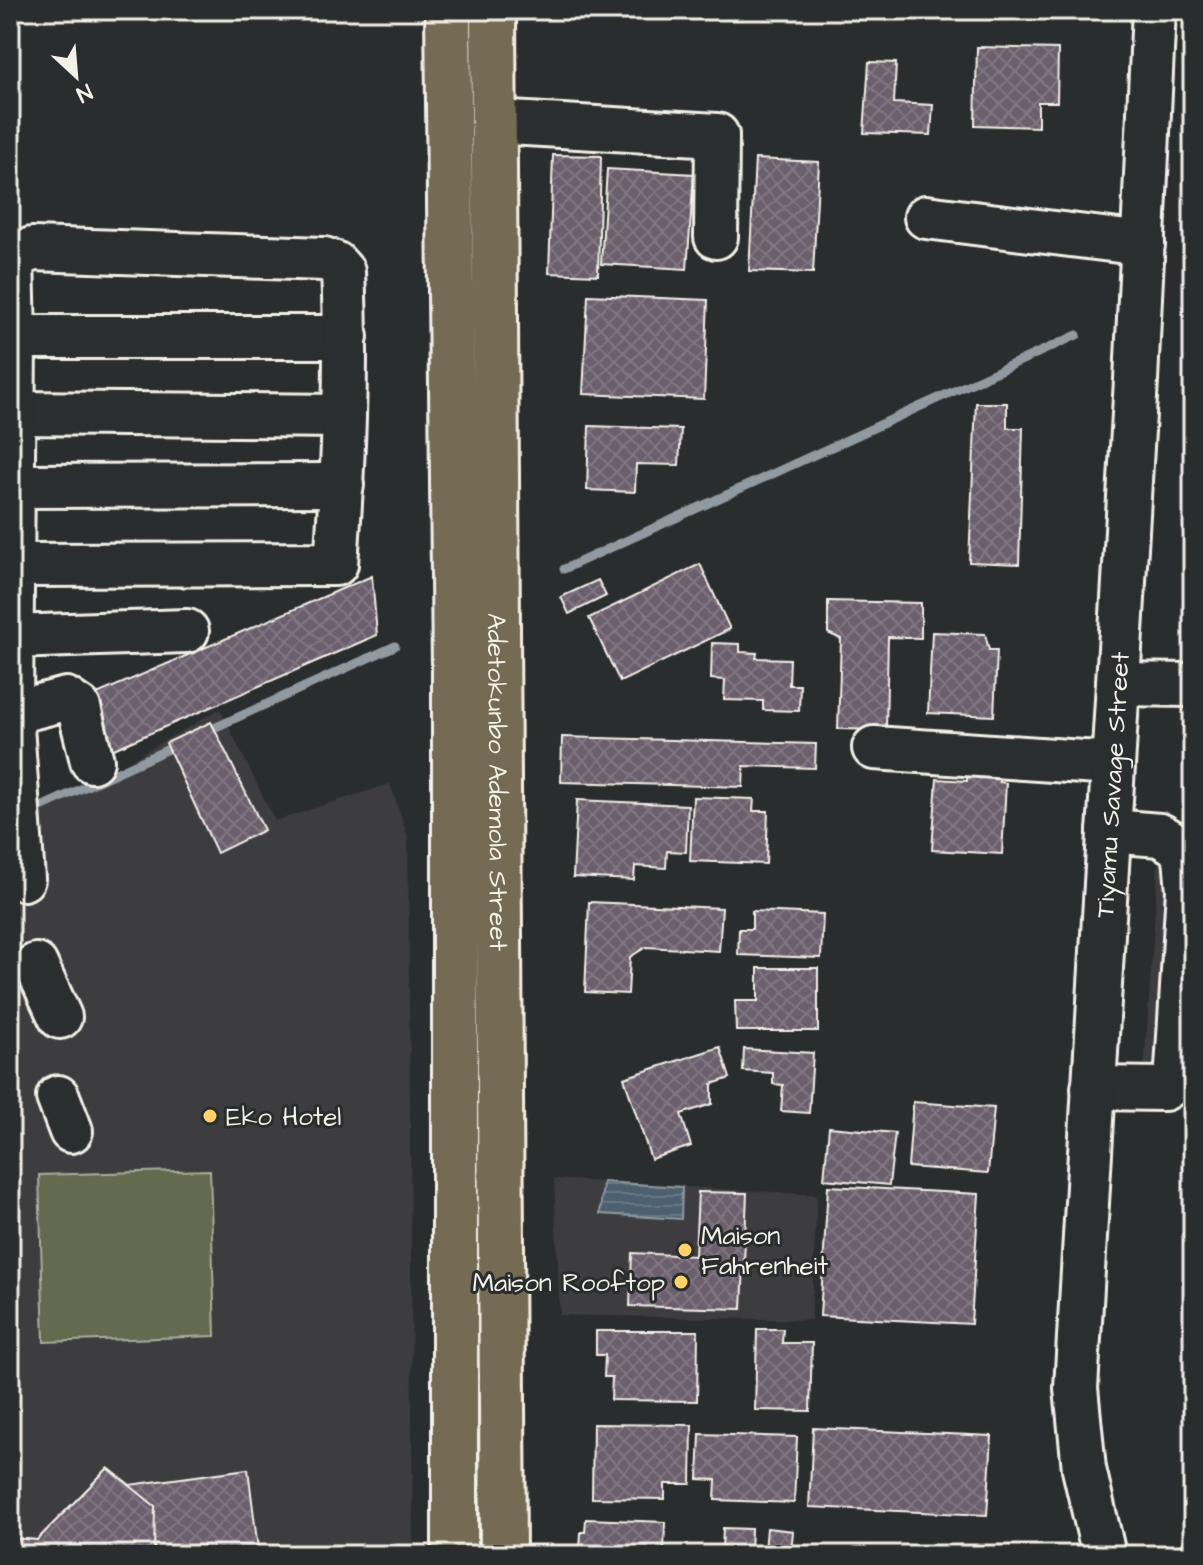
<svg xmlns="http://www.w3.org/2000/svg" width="1203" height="1565" viewBox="0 0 1203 1565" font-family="'Architects Daughter',sans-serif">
<defs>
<pattern id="water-rules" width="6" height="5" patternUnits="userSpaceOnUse" patternTransform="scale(2)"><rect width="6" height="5" fill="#4e6070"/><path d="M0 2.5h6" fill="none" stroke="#687784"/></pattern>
<pattern id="building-cross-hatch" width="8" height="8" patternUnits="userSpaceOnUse" patternTransform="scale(2)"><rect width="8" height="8" fill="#6b5e6c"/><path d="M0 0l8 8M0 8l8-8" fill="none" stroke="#817681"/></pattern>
</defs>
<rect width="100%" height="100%" fill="#2a2d2e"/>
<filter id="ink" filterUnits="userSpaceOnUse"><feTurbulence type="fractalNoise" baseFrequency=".0125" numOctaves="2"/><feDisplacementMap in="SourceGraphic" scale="16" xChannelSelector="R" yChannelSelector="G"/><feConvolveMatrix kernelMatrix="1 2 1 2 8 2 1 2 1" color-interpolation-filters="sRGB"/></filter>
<g filter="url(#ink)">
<!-- built -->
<g fill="#3e3c41">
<polygon points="220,709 275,821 390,784 408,837 413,1555 10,1555 10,829"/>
<polygon points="1161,823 1193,825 1193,1104 1142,1101"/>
<polygon points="554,1179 817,1195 811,1320 560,1315"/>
</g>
<!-- pitch -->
<polygon fill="#636a4f" stroke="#acae9c" stroke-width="2" points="210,1170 215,1336 44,1342 39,1175"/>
<!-- water -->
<polygon fill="url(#water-rules)" stroke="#909aa0" stroke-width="2" points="603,1182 682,1187 681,1219 600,1214"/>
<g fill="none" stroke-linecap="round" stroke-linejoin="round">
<!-- stream -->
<g stroke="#909aa0" stroke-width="9">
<polyline points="564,569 1077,335"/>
<polyline points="205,732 395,646"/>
<polyline points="30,812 177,745"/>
</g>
</g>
<!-- building -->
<g fill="url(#building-cross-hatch)" stroke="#f4f1e8" stroke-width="2">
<polygon points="977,47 1058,49 1057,102 1038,102 1038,127 975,125"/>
<polygon points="869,62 896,63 894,103 933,105 931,135 864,133"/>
<polygon points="553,155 601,156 598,275 549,273"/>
<polygon points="755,159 819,162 813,273 749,271"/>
<polygon points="607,169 694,174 687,269 601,264"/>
<polygon points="588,295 708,300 704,399 583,394"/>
<polygon points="976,403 1007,403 1007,428 1023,428 1019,564 969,562"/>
<polygon points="589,426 681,429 679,465 636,464 635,492 587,490"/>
<polygon points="700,564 730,629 620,682 589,618"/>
<polygon points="372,576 377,635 100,755 92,696"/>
<polygon points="598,580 606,596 569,614 561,597"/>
<polygon points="828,601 921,603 921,638 888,637 886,730 838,729 841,639 828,633"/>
<polygon points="932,632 985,634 989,650 997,650 994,716 928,713"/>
<polygon points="712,643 740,644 740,652 757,653 756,658 790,659 789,685 800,685 799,711 763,710 763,701 724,700 725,680 711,679"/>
<polygon points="211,722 264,830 217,853 166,743"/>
<polygon points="562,737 816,744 815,768 744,766 743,787 561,782"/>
<polygon points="968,765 1000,767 999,782 1006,783 1002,854 932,850 937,779 967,781"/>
<polygon points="693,797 754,799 753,811 768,811 766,864 690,861"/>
<polygon points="577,800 688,805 686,852 667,851 666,868 635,866 634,880 573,877"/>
<polygon points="589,902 722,908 719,951 646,947 630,957 628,994 585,992"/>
<polygon points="752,911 823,914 821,958 738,955 739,929 752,929"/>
<polygon points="758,968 818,968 818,1031 736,1031 735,1001 758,1001"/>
<polygon points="720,1047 730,1078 712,1084 712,1104 681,1114 691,1146 651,1159 624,1078"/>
<polygon points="744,1049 813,1053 809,1113 781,1111 783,1085 773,1084 773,1073 743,1071"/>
<polygon points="913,1102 994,1108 988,1173 908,1167"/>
<polygon points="829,1127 895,1133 889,1185 824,1179"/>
<polygon points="828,1186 979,1194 971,1324 820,1316"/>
<polygon points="698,1192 747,1193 742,1309 630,1306 632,1253 695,1256"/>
<polygon points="757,1329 783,1329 782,1343 812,1343 810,1411 755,1410"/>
<polygon points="596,1331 698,1331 697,1401 611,1400 612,1377 604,1377 605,1355 596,1355"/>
<polygon points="593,1424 692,1425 691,1484 665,1484 665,1499 592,1498"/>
<polygon points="813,1428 992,1436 987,1515 809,1507"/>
<polygon points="700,1434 797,1437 794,1503 715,1500 716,1480 698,1479"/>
<polygon points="108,1468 130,1485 248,1469 258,1549 240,1551 240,1555 10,1555 10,1538 37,1540"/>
<polygon points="108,1468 155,1506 154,1555 10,1555 10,1538 37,1540"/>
<polygon points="586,1519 665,1522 664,1554 580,1551 581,1532 585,1532"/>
<polygon points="723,1528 751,1529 750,1552 722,1550"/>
<polygon points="767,1528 793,1531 791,1553 765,1551"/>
</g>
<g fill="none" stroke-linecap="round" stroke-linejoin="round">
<defs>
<g id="minor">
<polyline points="493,122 717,135 716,237"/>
<polyline points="926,217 1143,244"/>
<polyline points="14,337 346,337"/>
<polyline points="14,413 344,416"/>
<polyline points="13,486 342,485"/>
<path d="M12 565 336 564C343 466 348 369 343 272L335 263 324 259 32 249 12 258 14 337 11 713 23 879"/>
<polyline points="11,637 187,631"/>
<polyline points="1118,684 1193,685"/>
<polyline points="11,713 66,699 79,708 92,761"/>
<polyline points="874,748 1113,764"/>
<polyline points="36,965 60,1017"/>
<polyline points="1093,1088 1164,1089 1173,1083 1177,1069 1188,890 1185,857 1177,845 1160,835 1109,831"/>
<polyline points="58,1097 71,1131"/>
<path id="s1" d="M1104 1555 1084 1469 1076 1388 1136 380 1154 10"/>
</g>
<g id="major">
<polyline points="448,10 455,670 455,1555"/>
<path id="s2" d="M493 10 503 1555"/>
</g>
</defs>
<!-- minor casing -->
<use href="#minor" stroke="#f4f1e8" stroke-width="48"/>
<!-- major casing -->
<use href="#major" stroke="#f4f1e8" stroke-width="50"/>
<!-- minor -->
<use href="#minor" stroke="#2a2d2e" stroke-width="42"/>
<!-- major -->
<use href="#major" stroke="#746b52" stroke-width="44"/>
</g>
</g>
<!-- markers -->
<g fill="#ffd166" stroke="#2a2d2e" stroke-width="3">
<circle cx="210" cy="1116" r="8"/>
<circle cx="685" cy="1250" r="8"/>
<circle cx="681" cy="1282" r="8"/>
</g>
<g text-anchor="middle" stroke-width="6" stroke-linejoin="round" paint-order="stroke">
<!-- street labels -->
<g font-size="26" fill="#f4f1e8" stroke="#2a2d2e">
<text dy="9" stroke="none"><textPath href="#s2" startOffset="772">Adetokunbo Ademola Street</textPath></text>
<text dy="9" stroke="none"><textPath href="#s1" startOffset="774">Tiyamu Savage Street</textPath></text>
</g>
<!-- poi labels -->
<g font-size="26" fill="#f4f1e8" stroke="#2a2d2e" text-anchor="start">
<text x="226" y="1125">Eko Hotel</text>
<text x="701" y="1244">Maison<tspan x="701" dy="30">Fahrenheit</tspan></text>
<text x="665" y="1291" text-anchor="end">Maison Rooftop</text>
</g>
</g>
<!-- margin -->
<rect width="1203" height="1565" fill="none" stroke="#2a2d2e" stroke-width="40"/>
<rect x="20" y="20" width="1163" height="1525" fill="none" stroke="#f4f1e8" stroke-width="3" filter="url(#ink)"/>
<!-- north arrow -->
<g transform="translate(76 76) rotate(154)" stroke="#2a2d2e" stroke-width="6" paint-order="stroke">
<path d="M0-6L14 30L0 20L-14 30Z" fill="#f4f1e8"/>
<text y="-12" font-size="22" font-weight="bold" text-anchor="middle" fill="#f4f1e8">N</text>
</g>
</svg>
